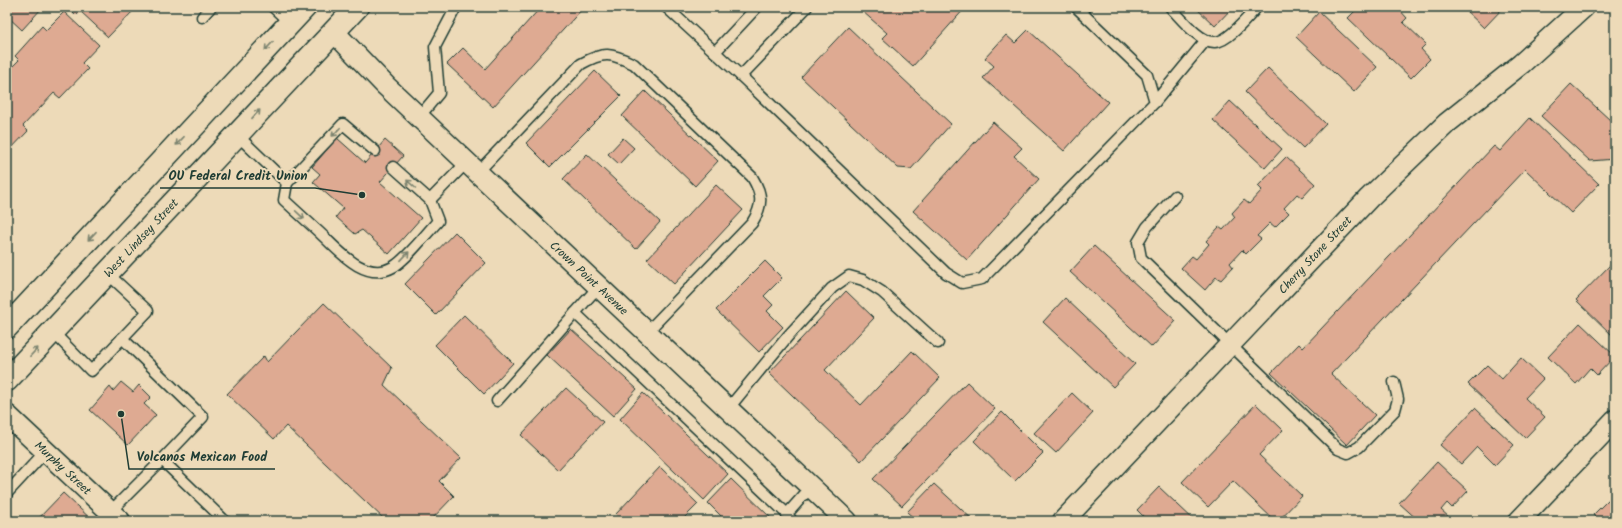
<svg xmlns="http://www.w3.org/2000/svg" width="1622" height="528" viewBox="0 0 1622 528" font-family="Kalam,sans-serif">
<rect width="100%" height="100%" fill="#eddab8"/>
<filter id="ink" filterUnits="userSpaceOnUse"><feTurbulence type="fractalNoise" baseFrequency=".025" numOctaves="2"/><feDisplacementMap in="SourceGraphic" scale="8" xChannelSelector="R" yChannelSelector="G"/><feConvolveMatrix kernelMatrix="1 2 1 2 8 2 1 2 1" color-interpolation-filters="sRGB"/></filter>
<g filter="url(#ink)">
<!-- building -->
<g fill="#deaa92" stroke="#1f3d34">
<polygon points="7,7 41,7 42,8 22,30 7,16"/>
<polygon points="68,7 131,7 134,10 108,37 80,11 76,15"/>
<polygon points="541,7 584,7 493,107 447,64 463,48 485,69"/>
<polygon points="865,7 966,7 913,66 882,38 887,33 862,11"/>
<polygon points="1195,7 1233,7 1215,26"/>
<polygon points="1359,7 1397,7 1407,18 1403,22 1426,44 1421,49 1430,59 1411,78 1348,18"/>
<polygon points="1462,7 1504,7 1484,28"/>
<polygon points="64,12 99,45 82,63 88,69 60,98 54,93 23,126 28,131 7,153 7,72 19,60 15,56 42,26 46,30"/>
<polygon points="1319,12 1377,67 1354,92 1296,37"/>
<polygon points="848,27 951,124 911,169 898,168 801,77"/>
<polygon points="1028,30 1108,102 1064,151 983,78 994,66 985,58 1006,35 1015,43"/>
<polygon points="1268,68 1326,124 1303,148 1245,92"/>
<polygon points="595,71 621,96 550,167 526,143"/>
<polygon points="1571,84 1610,120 1615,115 1615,159 1590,161 1541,116"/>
<polygon points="645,91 718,161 695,186 622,116"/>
<polygon points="1230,101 1282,149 1265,168 1213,120"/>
<polygon points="1530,118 1599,184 1571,213 1525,169 1331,374 1375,415 1347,445 1271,373 1299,344 1303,348 1494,146 1500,151"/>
<polygon points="993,122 1022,148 1014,156 1039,179 967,260 913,211"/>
<polygon points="337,138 365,163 385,140 403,156 380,182 421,218 389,254 362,230 355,234 336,217 343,208 313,182 320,174 312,167"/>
<polygon points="623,138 634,148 619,164 608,154"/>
<polygon points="587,154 660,222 636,249 563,179"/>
<polygon points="1286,157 1315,184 1302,198 1297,194 1284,208 1289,213 1275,227 1270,223 1257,236 1261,239 1246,254 1242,250 1230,263 1233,267 1221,280 1216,277 1205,290 1181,268 1192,256 1196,259 1209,244 1206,241 1219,227 1223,230 1235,217 1232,213 1244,200 1249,204 1262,190 1258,186"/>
<polygon points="716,185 743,210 674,284 647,259"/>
<polygon points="455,232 486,263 436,315 405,284"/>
<polygon points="1094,246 1176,321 1152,347 1070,272"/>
<polygon points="765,261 782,278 764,296 773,305 767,311 783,327 759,352 716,310"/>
<polygon points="1613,262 1615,264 1615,338 1576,300"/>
<polygon points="846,291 874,318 825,370 861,405 912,351 940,378 861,461 769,373"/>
<polygon points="1065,298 1135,364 1113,387 1043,322"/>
<polygon points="324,303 392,368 384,385 461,458 439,481 454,496 430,521 407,521 405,519 404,521 386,521 286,426 274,439 227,394 264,356 267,362"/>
<polygon points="464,315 513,363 484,394 435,345"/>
<polygon points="1580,323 1615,356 1597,375 1590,368 1576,384 1548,357"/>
<polygon points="571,329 637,389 613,416 547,355"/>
<polygon points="1521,358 1543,379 1525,398 1545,417 1525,438 1468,384 1487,365 1502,379"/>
<polygon points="121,382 133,392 139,385 151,397 144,404 156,415 128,445 90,410 110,387 113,391"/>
<polygon points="967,382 995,409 902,506 873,479"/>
<polygon points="566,388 603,422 558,470 521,435"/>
<polygon points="643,393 728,474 704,500 620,419"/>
<polygon points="1072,393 1093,413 1056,453 1034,433"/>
<polygon points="1256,404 1283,430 1259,455 1302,496 1278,521 1275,521 1233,481 1208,507 1182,482"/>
<polygon points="1475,408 1514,445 1495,465 1477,447 1461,464 1440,445"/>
<polygon points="1002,412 1043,453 1015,481 974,441"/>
<polygon points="1437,462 1468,491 1452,508 1447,503 1441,510 1449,517 1445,521 1419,521 1399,503"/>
<polygon points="660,467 698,504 681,521 622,521 616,514"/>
<polygon points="731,479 774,521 726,521 708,503"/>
<polygon points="934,484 974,521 917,521 907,512"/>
<polygon points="1159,487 1195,521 1148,521 1137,510"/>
<polygon points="63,493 93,521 36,521"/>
<polygon points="1610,498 1615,502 1615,521 1599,521 1593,515"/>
</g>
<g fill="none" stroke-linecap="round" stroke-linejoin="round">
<defs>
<g id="lane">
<polyline points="273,7 290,23"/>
<polyline points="666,7 741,76 946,273 962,283 982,279 1155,102 1147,75 1076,7"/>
<path d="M1170 7C1180 17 1200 43 1215 42 1228 42 1249 16 1257 7"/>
<polyline points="202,17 211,7"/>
<polyline points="715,52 757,7"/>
<polyline points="741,76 807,7"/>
<polyline points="1155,102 1206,40"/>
<polyline points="419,117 439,93 435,47 456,7"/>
<polyline points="237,135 287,183"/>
<path d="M375 151 343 124 287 183 284 200C296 211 308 222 320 233 338 250 365 283 393 267 407 259 426 234 438 221L430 200 393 167"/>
<path d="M478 172 581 64C604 51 611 53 634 64L752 177C763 195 763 205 752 223L647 332"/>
<polyline points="1175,196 1147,227 1138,242 1141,258 1338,449 1348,453 1359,447 1395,410 1398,399 1394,382"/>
<polyline points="430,200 467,162"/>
<polyline points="575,313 787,514 792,521"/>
<polyline points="53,332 91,371 148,311 107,273"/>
<polyline points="122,338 203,417 162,460"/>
<polyline points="497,401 599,286"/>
<polyline points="728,409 788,336 832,288 849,276 863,280 882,292 938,343"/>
<polyline points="7,493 45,452"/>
<polyline points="110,512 162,460 225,521"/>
<polyline points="787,514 811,487"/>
</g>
<g id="street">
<polyline points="334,32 386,86 847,521"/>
<polyline points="7,415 120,521"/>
<polyline points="1063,521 1369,198 1447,123 1521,64 1584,7"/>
<polyline points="1519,521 1615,420"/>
</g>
<g id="secondary">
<polyline points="7,327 305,7"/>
<polyline points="7,380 357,7"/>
</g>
</defs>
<!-- lane casing -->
<use href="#lane" stroke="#1f3d34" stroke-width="13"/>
<!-- street casing -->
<use href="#street" stroke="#1f3d34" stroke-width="23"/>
<!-- secondary casing -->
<use href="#secondary" stroke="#1f3d34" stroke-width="25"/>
<!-- lane -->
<use href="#lane" stroke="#eddab8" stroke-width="10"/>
<!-- street -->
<use href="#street" stroke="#eddab8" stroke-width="20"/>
<!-- secondary -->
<use href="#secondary" stroke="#eddab8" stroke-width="22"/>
</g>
<!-- one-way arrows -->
<defs><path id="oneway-shaft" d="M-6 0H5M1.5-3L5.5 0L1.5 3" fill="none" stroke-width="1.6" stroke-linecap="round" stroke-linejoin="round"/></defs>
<g stroke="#7c846f">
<use href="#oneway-shaft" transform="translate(269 46) rotate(133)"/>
<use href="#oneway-shaft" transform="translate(256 114) rotate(-47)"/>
<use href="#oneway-shaft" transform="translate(336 132) rotate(134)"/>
<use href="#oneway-shaft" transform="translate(180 141) rotate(133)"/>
<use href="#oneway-shaft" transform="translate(411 184) rotate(-138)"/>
<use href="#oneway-shaft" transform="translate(300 215) rotate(43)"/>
<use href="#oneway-shaft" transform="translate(92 236) rotate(133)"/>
<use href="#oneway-shaft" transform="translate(405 256) rotate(-47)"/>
<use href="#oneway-shaft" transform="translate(34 352) rotate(-47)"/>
</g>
</g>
<g text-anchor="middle" stroke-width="4" stroke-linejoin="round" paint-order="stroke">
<!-- street labels -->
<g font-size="12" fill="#1f3d34" stroke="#eddab8">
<text transform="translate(141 238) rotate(-47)" y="4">West Lindsey Street</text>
<text transform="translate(1315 255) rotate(-47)" y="4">Cherry Stone Street</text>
<text transform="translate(589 278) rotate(43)" y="4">Crown Point Avenue</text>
<text transform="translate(63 468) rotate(43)" y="4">Murphy Street</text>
</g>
</g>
<!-- callouts -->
<path fill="none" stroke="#1f3d34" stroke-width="1.5" d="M362 195L315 188H160M121 414L129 469H275"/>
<g fill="#1f3d34" stroke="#eddab8" stroke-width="1.5">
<circle cx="362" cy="195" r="4"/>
<circle cx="121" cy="414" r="4"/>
</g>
<g font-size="13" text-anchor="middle" font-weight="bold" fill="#1f3d34" stroke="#eddab8" stroke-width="4" stroke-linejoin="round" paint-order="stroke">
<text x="238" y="180">OU Federal Credit Union</text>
<text x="202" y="461">Volcanos Mexican Food</text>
</g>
<!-- margin -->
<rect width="1622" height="528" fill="none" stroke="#eddab8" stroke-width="24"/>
<rect x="12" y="12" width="1598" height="504" fill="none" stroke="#1f3d34" stroke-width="1.5" filter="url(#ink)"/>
</svg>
